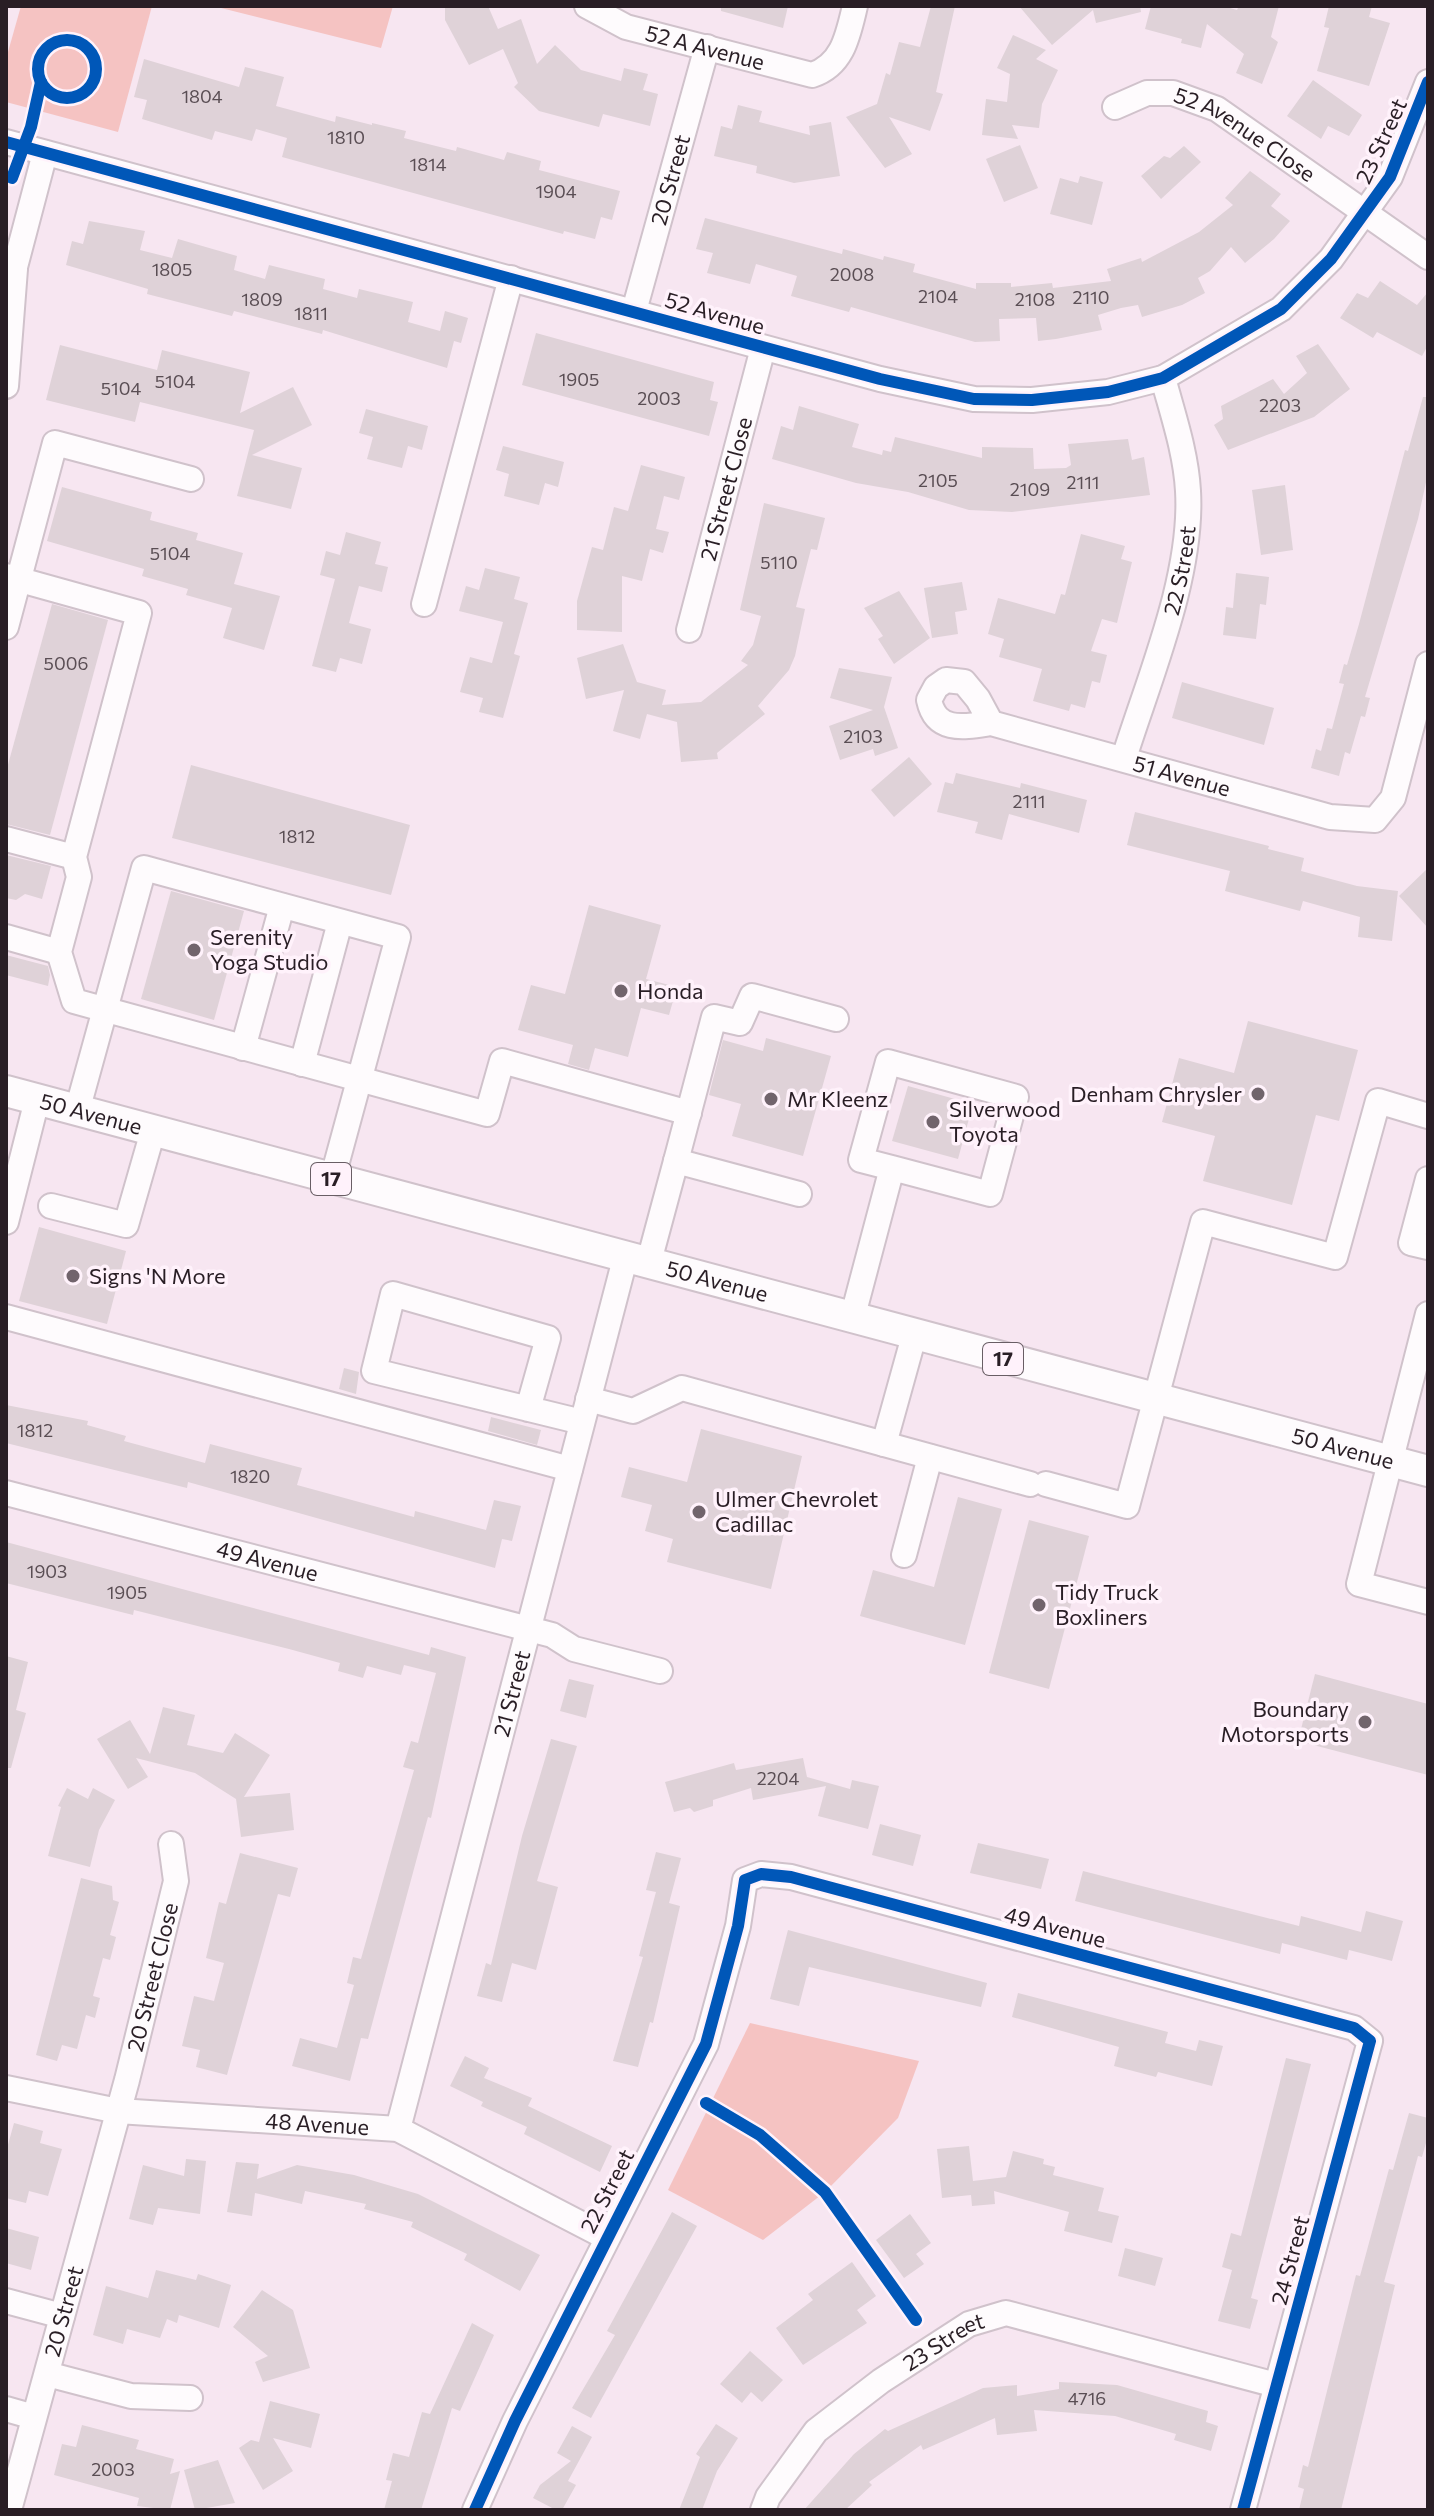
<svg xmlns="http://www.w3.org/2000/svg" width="1434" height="2516" viewBox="0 0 1434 2516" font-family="Commissioner,sans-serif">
<rect width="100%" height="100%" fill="#f7e6f1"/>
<!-- green -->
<g fill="#f5c3c2">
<polygon points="21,6 152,6 118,132 6,102 6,59"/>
<polygon points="213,6 393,6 381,48"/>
<polygon points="750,2023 919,2061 898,2118 825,2192 763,2240 668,2190"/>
</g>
<!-- building -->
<g fill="#dfd2d8">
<polygon points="445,6 488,6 498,29 521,19 537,64 555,45 581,70 621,81 624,68 648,74 643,90 658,94 650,126 603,114 599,127 539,111 514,87 518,83 503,49 469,65 445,20"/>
<polygon points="721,6 788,6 783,28 721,11"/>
<polygon points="931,6 955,6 936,92 943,94 930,131 889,117 912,154 885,168 846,117 877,104 886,73 890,75 899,42 920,47"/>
<polygon points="1019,6 1140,6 1141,12 1096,23 1093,10 1052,45"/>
<polygon points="1151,6 1223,6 1237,10 1239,6 1279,6 1271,37 1278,42 1262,84 1236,73 1244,54 1207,24 1201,48 1181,43 1182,39 1145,29"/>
<polygon points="1329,6 1372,6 1369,17 1390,23 1369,86 1317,71 1329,28 1324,27"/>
<polygon points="1013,35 1046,50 1036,59 1058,70 1042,104 1039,128 1012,125 1018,139 982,135 986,99 1007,102 1010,74 997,68"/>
<polygon points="144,59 239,87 245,67 284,77 276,106 335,122 336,116 372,125 372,123 406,131 404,138 456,151 457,147 504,160 507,152 541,161 539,170 620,191 612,220 601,217 595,239 564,231 563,234 282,157 287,138 256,129 252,141 215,131 212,140 142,119 147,100 134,97"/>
<polygon points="1313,80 1362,115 1349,136 1328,126 1321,139 1287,116"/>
<polygon points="738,105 762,111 759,122 810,135 809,126 831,122 840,176 794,183 756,173 757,166 714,156 721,126 732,129"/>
<polygon points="1020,145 1038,188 1004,202 986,159"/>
<polygon points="1184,146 1201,162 1161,199 1141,176 1164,156 1170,158"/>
<polygon points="1250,171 1281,194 1271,206 1290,221 1274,239 1245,263 1231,247 1210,271 1198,278 1205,293 1182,305 1142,317 1138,305 1121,308 1098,315 1102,330 1056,339 1038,341 1036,318 999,319 1000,341 975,342 851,307 849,312 791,296 797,276 756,264 750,284 707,273 713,253 696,249 705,218 842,254 843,249 883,260 884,256 915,264 913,272 976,289 976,283 1011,283 1011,287 1052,283 1053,288 1111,281 1107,269 1141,258 1142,262 1199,232 1233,205 1225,198"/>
<polygon points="1080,176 1103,182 1092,225 1050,214 1060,178 1078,183"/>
<polygon points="89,221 145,231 140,250 172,258 178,239 237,256 234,270 265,279 269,265 325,279 323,289 357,298 359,289 413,302 408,322 440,331 445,311 468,318 461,343 454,341 447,368 323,330 322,334 234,311 232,316 147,294 148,289 66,265 72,241 83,244"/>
<polygon points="1380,281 1417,305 1428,292 1428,345 1422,356 1377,332 1373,338 1340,318 1357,293 1368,298"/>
<polygon points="536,333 714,382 710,400 718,402 709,436 522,385"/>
<polygon points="1318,344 1350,389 1314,417 1228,450 1214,425 1223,419 1221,406 1273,379 1284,394 1307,373 1296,356"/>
<polygon points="60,345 157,370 162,350 250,372 240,413 293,387 312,425 252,455 302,468 291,509 237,496 254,430 140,402 135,422 46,400"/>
<polygon points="1423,397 1428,397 1428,473 1418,519 1365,697 1370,698 1365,717 1361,716 1350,754 1345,752 1339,776 1311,768 1316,749 1321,751 1327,728 1332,729 1344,684 1339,683 1344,664 1347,665 1359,624 1405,450 1408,451"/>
<polygon points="799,406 859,424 852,447 882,455 883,450 891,452 895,437 982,458 982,447 1033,448 1034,469 1066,468 1071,465 1068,444 1128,439 1132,460 1144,457 1150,495 1012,512 969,510 908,492 856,483 772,459 781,426 793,430"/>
<polygon points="366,409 428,426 422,450 408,446 402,468 367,459 373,437 359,433"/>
<polygon points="503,446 564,462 558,487 545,483 539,505 504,496 509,474 496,470"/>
<polygon points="641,465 685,477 679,500 664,496 656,529 669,532 663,553 650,549 642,581 622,576 622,632 577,630 577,601 592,547 603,550 614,507 628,511"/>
<polygon points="1285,485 1293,550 1261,555 1252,490"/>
<polygon points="62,487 152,512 150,520 198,533 196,540 243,553 234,584 280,596 264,650 223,638 232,608 186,595 188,589 142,576 144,569 47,541"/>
<polygon points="764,503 825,518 817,550 811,549 796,607 805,609 795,656 789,670 758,706 765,714 717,753 718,759 681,762 677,722 647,714 640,739 613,731 624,690 586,699 577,658 623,644 637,682 666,690 662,705 701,702 748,665 741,661 753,645 761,616 740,610"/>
<polygon points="346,532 381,542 375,564 388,567 382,592 359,586 349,623 371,629 362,664 340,658 336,672 312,666 335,579 320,575 326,551 340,555"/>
<polygon points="1081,534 1125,546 1121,559 1132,562 1117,623 1102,619 1091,651 1107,655 1100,683 1092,681 1085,708 1071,704 1069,711 1033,701 1042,669 999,657 1004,639 988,634 998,598 1055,614 1061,594 1065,595"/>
<polygon points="485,568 520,577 514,599 528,603 514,654 520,656 503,718 479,712 483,698 460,692 470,657 492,663 503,622 459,611 466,586 479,590"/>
<polygon points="1236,573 1269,577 1266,605 1260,604 1256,639 1223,635 1226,607 1233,608"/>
<polygon points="962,582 967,610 955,612 958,634 932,638 924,588"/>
<polygon points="899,591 930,638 894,664 878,639 883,636 864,608"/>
<polygon points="52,604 108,620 50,835 6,824 6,772"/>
<polygon points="839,668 892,677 884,707 898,748 875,756 873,749 840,760 829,726 873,710 830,698"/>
<polygon points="1182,682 1274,708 1264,745 1172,718"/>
<polygon points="909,757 932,784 894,817 871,790"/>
<polygon points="191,765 410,825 391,895 172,838"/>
<polygon points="956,773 1020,788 1021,783 1087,800 1079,833 1009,814 1002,840 975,833 978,822 937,812 945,782 953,784"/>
<polygon points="1135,812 1269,846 1268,849 1304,858 1301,871 1357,886 1398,891 1392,941 1358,937 1360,917 1303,901 1300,911 1225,891 1230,871 1127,845"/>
<polygon points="6,855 51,866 42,899 25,894 16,900 6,898"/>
<polygon points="1428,868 1428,928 1399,896"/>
<polygon points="171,891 244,911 214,1020 141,999"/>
<polygon points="589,905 661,925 646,979 677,987 669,1015 641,1008 628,1057 595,1048 589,1070 568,1064 573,1045 518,1030 531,985 565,994"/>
<polygon points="6,955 48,966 50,975 48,986 6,975"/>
<polygon points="1248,1021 1358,1050 1339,1121 1316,1115 1292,1205 1203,1181 1215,1136 1162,1122 1179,1058 1234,1073"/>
<polygon points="766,1038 831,1056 803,1156 732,1136 741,1104 709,1095 723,1040 763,1051"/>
<polygon points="908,1086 973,1104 958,1159 892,1141"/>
<polygon points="39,1227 126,1251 107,1324 19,1301"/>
<polygon points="344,1368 359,1372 356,1394 339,1389"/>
<polygon points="6,1405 88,1421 87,1425 126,1436 124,1441 205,1463 210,1444 302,1468 297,1485 414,1517 415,1511 486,1530 494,1500 521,1506 512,1541 502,1539 495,1568 188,1482 187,1488 6,1443"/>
<polygon points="491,1417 541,1430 537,1445 488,1431"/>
<polygon points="701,1429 802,1456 771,1589 667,1562 673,1539 645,1531 652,1505 621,1497 629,1467 687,1482"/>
<polygon points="958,1497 1002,1509 965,1645 860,1616 873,1570 934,1587"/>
<polygon points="1029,1520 1089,1536 1049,1689 989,1673"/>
<polygon points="6,1542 429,1655 431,1647 466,1657 431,1818 428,1817 368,2039 361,2038 350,2081 292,2066 300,2038 337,2048 354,1985 347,1983 353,1957 361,1959 414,1770 403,1767 411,1741 418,1743 436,1673 404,1665 401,1675 367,1666 363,1678 338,1671 340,1663 289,1649 134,1610 133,1615 6,1583"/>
<polygon points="6,1656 28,1662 16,1710 26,1713 11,1768 6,1768"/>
<polygon points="1315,1674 1428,1704 1428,1775 1298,1741"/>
<polygon points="569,1679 594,1685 586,1718 560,1711"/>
<polygon points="163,1707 195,1715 187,1745 223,1753 235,1733 270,1755 244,1797 290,1793 294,1830 241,1837 236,1799 195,1773 136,1758 148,1777 128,1789 97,1739 130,1720 150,1754"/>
<polygon points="551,1739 577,1746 537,1881 558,1887 536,1970 512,1963 502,2002 477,1996 486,1963 491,1965 522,1836"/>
<polygon points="803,1758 807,1777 850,1789 852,1780 879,1786 868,1829 818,1816 826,1786 753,1800 751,1788 713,1800 713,1806 694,1812 690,1808 674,1812 665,1782 734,1763 736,1770"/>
<polygon points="67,1788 88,1799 93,1788 115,1800 99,1830 90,1867 48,1856 61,1807 58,1806"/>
<polygon points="880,1824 921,1835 913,1866 872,1855"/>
<polygon points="978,1843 1049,1859 1041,1889 970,1873"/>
<polygon points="656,1852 681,1858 669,1903 680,1906 653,2023 650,2022 638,2067 613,2061 643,1957 639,1956 656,1892 646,1890"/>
<polygon points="240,1853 298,1868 290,1897 278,1894 227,2075 196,2067 200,2050 182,2046 194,1996 214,2001 224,1963 206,1958 219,1902 226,1904"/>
<polygon points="1083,1871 1299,1926 1301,1916 1361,1932 1366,1911 1403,1921 1392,1961 1349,1950 1347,1960 1282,1943 1280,1954 1075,1901"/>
<polygon points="81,1878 112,1886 113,1900 119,1902 110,1935 116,1937 110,1960 103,1958 93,1996 100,1998 95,2018 86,2015 77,2049 62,2045 57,2061 36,2055"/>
<polygon points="788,1930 987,1983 981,2007 809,1967 799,2006 770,1999"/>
<polygon points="1018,1993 1168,2032 1165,2043 1196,2051 1199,2040 1223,2046 1212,2086 1158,2072 1156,2077 1114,2066 1119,2047 1012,2017"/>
<polygon points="465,2056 489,2068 484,2078 532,2098 528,2106 612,2146 600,2172 524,2134 527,2127 481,2106 483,2102 450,2086"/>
<polygon points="1286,2058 1311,2064 1251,2298 1258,2300 1250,2329 1218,2321 1232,2270 1222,2267 1231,2233 1241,2236"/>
<polygon points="1409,2113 1428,2118 1428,2136 1422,2157 1418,2156 1384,2282 1395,2285 1341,2510 1299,2510 1304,2489 1298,2487 1303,2465 1308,2467 1356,2275 1360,2276 1389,2169 1393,2170"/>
<polygon points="14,2123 43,2131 40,2143 62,2149 48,2196 29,2191 26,2203 6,2198 6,2152"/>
<polygon points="969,2146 973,2181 1006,2177 1013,2151 1044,2159 1043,2164 1055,2167 1053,2175 1104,2188 1098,2211 1119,2216 1112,2243 1064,2231 1069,2212 994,2191 995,2204 972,2206 971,2195 942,2198 937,2149"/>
<polygon points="186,2159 206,2161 200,2214 158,2208 153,2225 129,2219 143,2165 184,2176"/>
<polygon points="236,2162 259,2164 257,2179 297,2165 354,2175 418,2194 540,2255 520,2291 464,2260 467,2254 411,2227 413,2222 364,2209 366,2204 305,2191 302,2204 255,2193 252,2216 227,2212"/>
<polygon points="672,2212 697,2226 591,2418 572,2408 615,2335 607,2331"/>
<polygon points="910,2214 931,2243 916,2254 924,2264 904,2278 876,2240"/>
<polygon points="6,2228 39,2237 31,2270 6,2263"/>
<polygon points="1125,2248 1163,2258 1155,2286 1118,2276"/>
<polygon points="852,2262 876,2296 857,2310 867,2323 803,2365 776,2328 813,2300 808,2294"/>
<polygon points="156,2270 196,2280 198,2274 231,2285 219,2328 179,2315 177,2323 167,2319 160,2338 127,2329 123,2344 93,2335 106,2286 148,2298"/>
<polygon points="262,2290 293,2310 310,2368 263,2382 255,2362 268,2356 233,2327"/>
<polygon points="472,2323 494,2335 460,2411 452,2408 421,2510 384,2510 392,2481 386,2480 393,2453 409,2457 422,2412 430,2414"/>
<polygon points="750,2351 783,2380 762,2402 751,2392 742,2403 720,2384"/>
<polygon points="1059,2382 1117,2385 1208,2411 1206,2422 1218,2426 1211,2451 1174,2440 1176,2434 1115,2416 1034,2410 1037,2431 997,2435 995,2418 923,2450 921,2445 869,2482 872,2485 845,2510 804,2510 854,2454 885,2429 888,2431 983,2388 1017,2385 1017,2396 1059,2389"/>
<polygon points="270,2401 320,2414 311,2448 273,2438 293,2471 263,2490 239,2448 251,2440 259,2442"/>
<polygon points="716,2424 738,2438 717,2471 702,2510 679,2510 700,2457 696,2454"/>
<polygon points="82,2425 139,2440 136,2449 174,2459 170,2474 180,2471 170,2510 137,2506 139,2498 54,2475 62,2444 76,2447"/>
<polygon points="572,2426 592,2437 568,2481 576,2485 562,2510 556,2510 533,2498 540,2485 571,2461 557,2453"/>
<polygon points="218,2460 235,2503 195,2510 184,2470"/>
</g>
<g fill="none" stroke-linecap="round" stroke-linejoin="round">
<defs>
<g id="minor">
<path id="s1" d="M587 6 626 27 812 75C843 65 848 35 855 6"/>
<path id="s2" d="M1115 107 1147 93H1173L1217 109 1428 257"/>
<polyline points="6,142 880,379 974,399 1032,400 1108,392 1163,378 1281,309 1331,259 1390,177 1428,82"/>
<polyline points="6,288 15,267 45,153"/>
<path id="s3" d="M634 311 707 47"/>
<polyline points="6,386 15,269"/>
<polyline points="6,576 139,613 74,857 79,877 59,952 74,1001 487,1114 502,1061 689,1113"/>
<polyline points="424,604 511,278"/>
<polyline points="6,627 55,443 191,479"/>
<path id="s4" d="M689 630 763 348"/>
<path id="s5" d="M991 723 978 699 964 682 946 680 936 687 929 700C936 733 964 727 991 723L1330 817 1375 820 1393 798 1428 664"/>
<path id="s6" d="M1124 758C1149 678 1193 576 1188 491 1186 453 1173 415 1163 378"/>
<polyline points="6,839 74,857"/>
<polyline points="6,937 59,952"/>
<polyline points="243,1048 282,906"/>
<polyline points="302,1064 340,922"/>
<polyline points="77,1111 144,868 166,874 398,937 332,1180"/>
<polyline points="676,1161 714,1017 740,1023 752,996 836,1019"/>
<polyline points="1428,1179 1411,1243 1428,1247"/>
<polyline points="51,1206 126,1225 153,1131"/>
<polyline points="6,1222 37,1100"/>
<polyline points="648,1265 676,1161 799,1194"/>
<polyline points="1428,1314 1359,1584 1428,1602"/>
<polyline points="6,1317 570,1469"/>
<polyline points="852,1319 892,1168 990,1194 1016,1097 888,1062 861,1160 892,1168"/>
<polyline points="914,1336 884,1444 1030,1484"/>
<polyline points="588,1399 633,1411 682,1388 884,1444"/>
<polyline points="528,1409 548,1338 393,1294 374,1371 582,1422"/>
<polyline points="1046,1484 1127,1506 1203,1222 1335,1257 1378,1101 1428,1116"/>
<path id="s7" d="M6 1493 552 1635 574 1649 660 1671"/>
<polyline points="904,1555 930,1457"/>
<path id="s8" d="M6 2088 118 2111 398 2129 606 2237"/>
<path id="s9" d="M398 2129 625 1259"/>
<polyline points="6,2301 62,2316"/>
<polyline points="47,2374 131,2396 190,2398"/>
<polyline points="6,2409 34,2417"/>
<path id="s10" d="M9 2510 127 2080 176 1881 171 1844"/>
<polyline points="475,2510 515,2421 706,2044 738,1926 745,1880 761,1874 791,1877 1354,2028 1370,2041 1243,2510"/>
<path id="s11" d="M763 2510 768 2497 816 2431 881 2381 969 2324 1006 2313 1276 2385"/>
</g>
<g id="major">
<path id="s12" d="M6 1091 1428 1471"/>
</g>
</defs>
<!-- minor casing -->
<use href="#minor" stroke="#d0c2cb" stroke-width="28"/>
<!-- major casing -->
<use href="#major" stroke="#d0c2cb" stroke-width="34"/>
<!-- minor -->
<use href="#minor" stroke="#fefbfd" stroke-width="24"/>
<!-- major -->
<use href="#major" stroke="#fefbfd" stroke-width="30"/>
<defs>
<g id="cycleway">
<circle cx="67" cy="69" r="29"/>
<polyline points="6,142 880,379 974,399 1032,400 1108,392 1163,378 1281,309 1331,259 1390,177 1428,82"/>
<polyline points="12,178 31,127 41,82"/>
<polyline points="706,2103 760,2135 825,2192 916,2320"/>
<polyline points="475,2510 515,2421 706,2044 738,1926 745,1880 761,1874 791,1877 1354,2028 1370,2041 1243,2510"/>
</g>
</defs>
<!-- cycleway casing -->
<use href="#cycleway" stroke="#fff2fb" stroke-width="17"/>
<!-- cycleway -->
<use href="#cycleway" stroke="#0057b8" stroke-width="12"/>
</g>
<!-- markers -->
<g fill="#71646c" stroke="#fff2fb" stroke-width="3">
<circle cx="194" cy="950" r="8"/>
<circle cx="621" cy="991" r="8"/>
<circle cx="1258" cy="1094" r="8"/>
<circle cx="771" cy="1099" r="8"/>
<circle cx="933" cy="1122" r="8"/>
<circle cx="73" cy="1276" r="8"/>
<circle cx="699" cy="1512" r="8"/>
<circle cx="1039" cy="1605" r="8"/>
<circle cx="1365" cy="1722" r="8"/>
</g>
<g text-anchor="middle" stroke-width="7" stroke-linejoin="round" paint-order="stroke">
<!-- number labels -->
<g font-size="18" fill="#5a4e54">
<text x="202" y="103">1804</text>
<text x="346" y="144">1810</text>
<text x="428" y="171">1814</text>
<text x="556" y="198">1904</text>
<text x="172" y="276">1805</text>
<text x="852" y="281">2008</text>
<text x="938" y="303">2104</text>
<text x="1091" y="304">2110</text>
<text x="262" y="306">1809</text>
<text x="1035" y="306">2108</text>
<text x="311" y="320">1811</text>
<text x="579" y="386">1905</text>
<text x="175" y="388">5104</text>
<text x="121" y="395">5104</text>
<text x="659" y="405">2003</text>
<text x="1280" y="412">2203</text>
<text x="938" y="487">2105</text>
<text x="1083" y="489">2111</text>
<text x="1030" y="496">2109</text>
<text x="170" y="560">5104</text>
<text x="779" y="569">5110</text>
<text x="66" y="670">5006</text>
<text x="863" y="743">2103</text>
<text x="1029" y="808">2111</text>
<text x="297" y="843">1812</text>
<text x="35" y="1437">1812</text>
<text x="250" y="1483">1820</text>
<text x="47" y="1578">1903</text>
<text x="127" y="1599">1905</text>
<text x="778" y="1785">2204</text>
<text x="1087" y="2405">4716</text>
<text x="113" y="2476">2003</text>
</g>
<!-- shield labels -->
<g fill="#fff2fb" stroke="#695e65" stroke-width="2">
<rect x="311" y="1163" width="40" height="32" rx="6"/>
<rect x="983" y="1343" width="40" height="32" rx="6"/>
</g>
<g font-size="20" font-weight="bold" fill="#291e25">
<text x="331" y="1186">17</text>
<text x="1003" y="1366">17</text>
</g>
<!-- street labels -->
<g font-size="22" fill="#291e25" stroke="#fff2fb">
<text dy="8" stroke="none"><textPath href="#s1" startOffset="126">52 A Avenue</textPath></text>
<text dy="8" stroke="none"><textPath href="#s2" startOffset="144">52 Avenue Close</textPath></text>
<text transform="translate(1381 141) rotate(-65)" y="8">23 Street</text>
<text dy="8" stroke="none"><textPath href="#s3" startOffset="136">20 Street</textPath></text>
<text transform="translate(715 313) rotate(16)" y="8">52 Avenue</text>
<text dy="8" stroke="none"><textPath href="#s4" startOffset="146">21 Street Close</textPath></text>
<text dy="8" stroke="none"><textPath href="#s6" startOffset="196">22 Street</textPath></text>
<text dy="8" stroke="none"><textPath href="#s5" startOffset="368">51 Avenue</textPath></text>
<text dy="8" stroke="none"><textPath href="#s12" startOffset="88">50 Avenue</textPath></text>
<text dy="8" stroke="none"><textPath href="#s12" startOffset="736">50 Avenue</textPath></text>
<text dy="8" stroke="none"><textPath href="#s12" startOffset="1384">50 Avenue</textPath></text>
<text dy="8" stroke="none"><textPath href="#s7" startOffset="270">49 Avenue</textPath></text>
<text dy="8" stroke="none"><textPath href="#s9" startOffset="450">21 Street</textPath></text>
<text transform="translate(1055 1927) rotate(15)" y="8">49 Avenue</text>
<text dy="8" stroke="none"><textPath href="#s10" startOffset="552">20 Street Close</textPath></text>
<text dy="8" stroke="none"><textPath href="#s8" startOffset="314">48 Avenue</textPath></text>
<text transform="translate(607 2191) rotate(-63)" y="8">22 Street</text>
<text transform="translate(1290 2260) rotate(-75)" y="8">24 Street</text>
<text dy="8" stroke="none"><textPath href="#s10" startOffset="206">20 Street</textPath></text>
<text dy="8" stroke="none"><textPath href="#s11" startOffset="252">23 Street</textPath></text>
</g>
<!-- poi labels -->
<g font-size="22" fill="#291e25" stroke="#fff2fb" text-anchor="start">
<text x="210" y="945">Serenity<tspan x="210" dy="25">Yoga Studio</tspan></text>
<text x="637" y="999">Honda</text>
<text x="1242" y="1102" text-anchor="end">Denham Chrysler</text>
<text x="787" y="1107">Mr Kleenz</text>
<text x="949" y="1117">Silverwood<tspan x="949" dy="25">Toyota</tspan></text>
<text x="89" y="1284">Signs 'N More</text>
<text x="715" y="1507">Ulmer Chevrolet<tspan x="715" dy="25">Cadillac</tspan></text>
<text x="1055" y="1600">Tidy Truck<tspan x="1055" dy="25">Boxliners</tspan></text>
<text x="1349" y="1717" text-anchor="end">Boundary<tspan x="1349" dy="25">Motorsports</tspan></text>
</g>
</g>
<!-- border -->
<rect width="1434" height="2516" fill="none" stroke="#291e25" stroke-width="16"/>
</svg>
